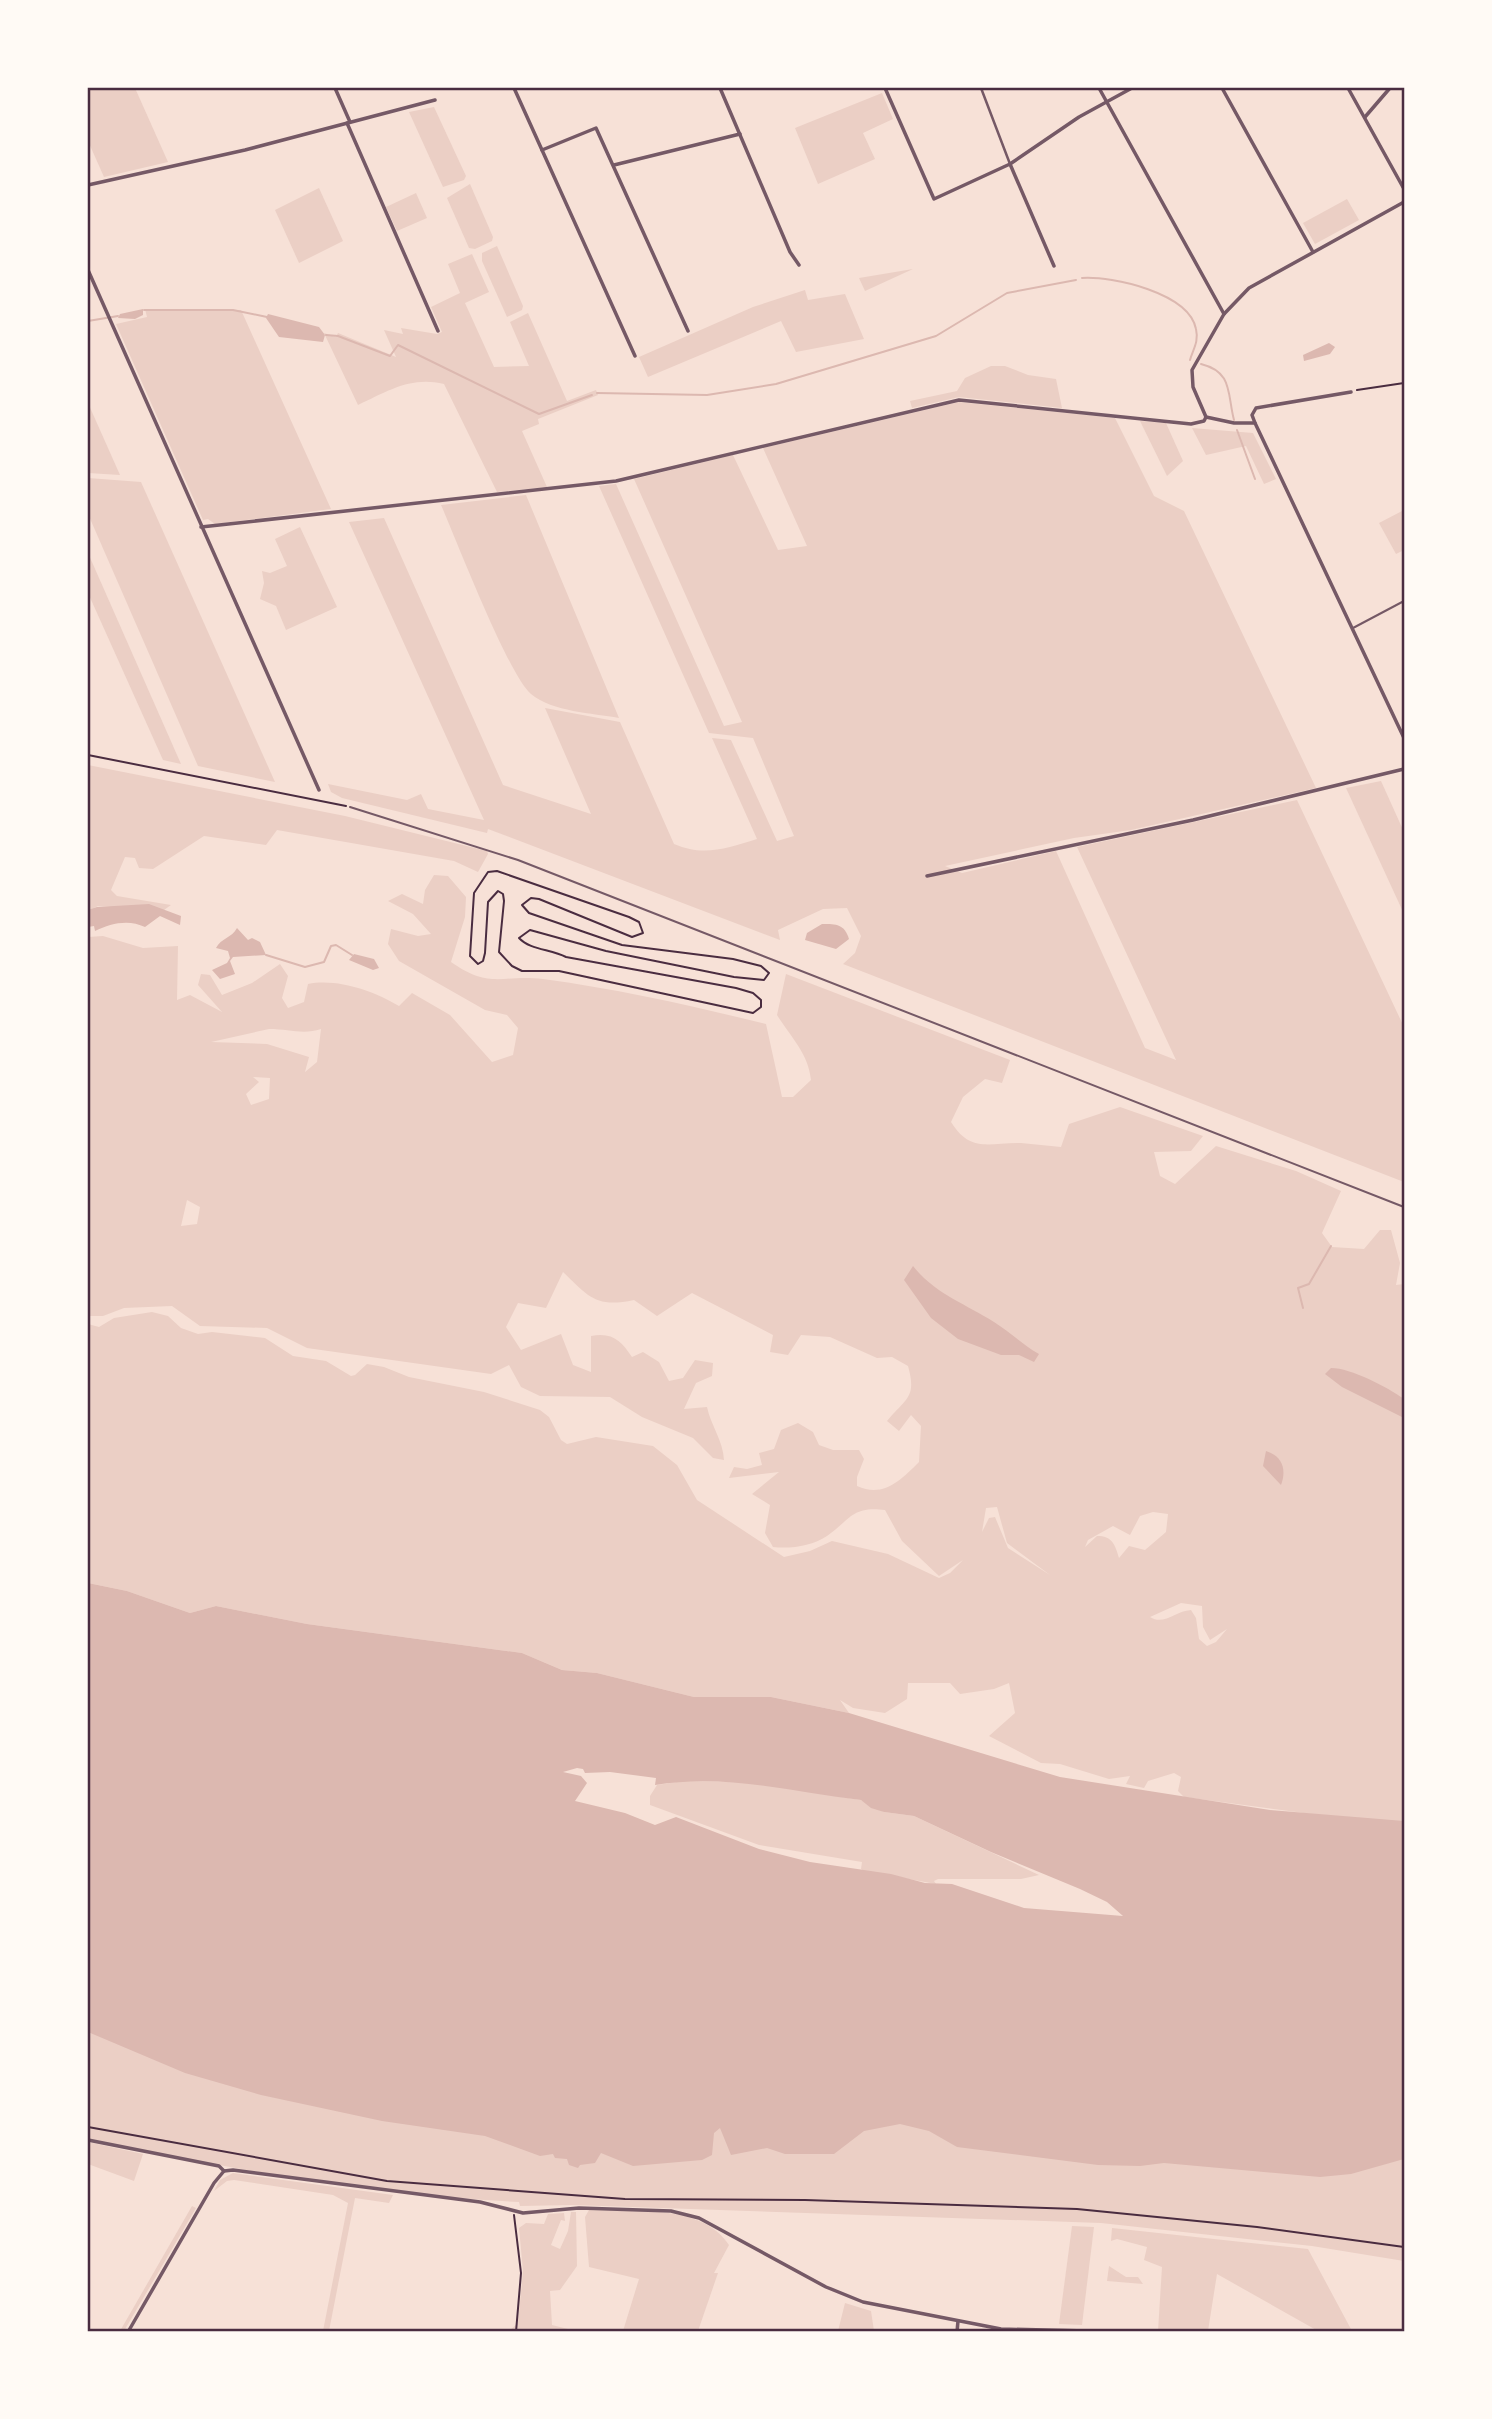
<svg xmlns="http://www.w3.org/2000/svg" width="1492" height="2419" viewBox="0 0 1492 2419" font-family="Arial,sans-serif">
<rect width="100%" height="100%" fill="#f7e1d7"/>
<!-- green -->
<g fill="#ebcfc5" fill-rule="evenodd">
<polygon points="88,88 135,88 168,162 104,177 88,141"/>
<polygon points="882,93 893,119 863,133 875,159 818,184 795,128"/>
<polygon points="434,107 466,176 464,180 443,187 409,112"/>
<polygon points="470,184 493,237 492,241 475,249 469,248 447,198"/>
<polygon points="319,188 343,241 299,263 275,210"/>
<polygon points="416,193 427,218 397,231 386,207"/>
<polygon points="1347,199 1359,220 1315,244 1303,223"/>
<polygon points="497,246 523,306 522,310 507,317 482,261 482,253"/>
<path d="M472 254 489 292 465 303 494 367 529 366 510 322 528 313 567 401 596 390 598 395 538 419 539 424 522 431 547 487 497 492 444 384C411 376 388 391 358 405L324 333 336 337 338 333 396 357 384 330 403 334 401 328 437 334 442 332 431 307 460 293 448 264Z"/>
<polygon points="913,269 865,291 859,278"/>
<polygon points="805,290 808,300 845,294 864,339 796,352 781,321 648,377 639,357 753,307"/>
<polygon points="145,309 241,310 331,509 215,524 208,519 203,520 116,324 147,317"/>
<polygon points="991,366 1005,366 1028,375 1056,379 1062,408 959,397 912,408 910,401 957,391 965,378"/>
<path d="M959 402 1115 418 1154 496 1184 511 1316 788 1131 830 1074 838 945 866 962 873 1056 851 1145 1048 1176 1060 1077 847 1297 800 1404 1027V1182L843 964 855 953 861 936 847 908 823 909 778 930 780 940 488 829 487 833 342 798 331 792 328 784 407 800 421 794 428 809 484 820 349 522 384 518 503 785 591 814 545 708 620 722 674 844C704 857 727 848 757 839L712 738 731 740 777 841 794 836 753 738 709 733 599 486 616 484 724 726 742 722 634 479 733 455 778 550 807 546 763 448Z"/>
<polygon points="88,403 120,475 88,473"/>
<polygon points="1140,421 1166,423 1183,461 1167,476"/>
<polygon points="1192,428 1253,433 1276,479 1264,484 1246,446 1206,455"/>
<polygon points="88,478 141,482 275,782 198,766 88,514"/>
<path d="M526 495 619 718C592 713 553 712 531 694 509 676 456 539 441 505Z"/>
<polygon points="1404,510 1404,550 1396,554 1379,523"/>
<polygon points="300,527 337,607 286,630 276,606 260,599 264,583 262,571 270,573 287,566 275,539"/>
<polygon points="88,553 181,764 163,760 88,593"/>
<polygon points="88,765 345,816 487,851 488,854 478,872 454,861 277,830 266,845 204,836 153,869 139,868 135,858 125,857 111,890 117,896 171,905 164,910 98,906 88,911"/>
<polygon points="1381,781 1404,832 1404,914 1346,788"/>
<path d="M434 875 448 876 466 897 465 917 451 962C491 990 502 974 543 979 618 989 693 1006 766 1024L782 1097H793L811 1080C808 1053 792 1039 777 1015L786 974 1010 1060 1002 1083 985 1079 963 1097 951 1122C971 1154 990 1142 1021 1143 1034 1144 1048 1146 1061 1147L1069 1124 1120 1107 1203 1136 1191 1151 1154 1152 1160 1176 1175 1184 1216 1146 1296 1171 1341 1191 1322 1233 1332 1247 1364 1249 1380 1230H1391L1400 1263 1396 1285 1404 1284V2261L1312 2246 1101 2223 573 2205 520 2206 519 2202C374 2195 229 2169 88 2139V1822L1055 1957 1326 1816 1184 1797 1178 1791 1181 1777 1174 1773 1148 1781 1144 1788 1126 1784 1130 1776 1109 1779 1060 1764 1041 1763 989 1736 1015 1713 1009 1683 994 1689 960 1694 950 1683H908L907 1699 885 1713 853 1708 840 1700 849 1713 771 1697H694L597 1673 562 1670 522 1653 307 1624 216 1606 190 1613 127 1591 88 1583V1324L99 1327 114 1318 152 1312 168 1316 181 1328 198 1334 212 1332 265 1338 293 1356 326 1361 351 1376 355 1375 367 1364 384 1367 409 1377 484 1392 540 1410 549 1417 561 1440 567 1444 596 1437 653 1446 677 1465 697 1500 784 1557 810 1551 832 1541 888 1554 939 1578 950 1573 963 1560 939 1576 902 1541 885 1510C852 1506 851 1519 827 1536 812 1546 791 1549 773 1547L765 1533 770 1505 752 1494 779 1472 729 1478 734 1467 747 1469 762 1465 759 1453 774 1449 781 1430 798 1423 813 1432 819 1445 833 1450H859L864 1459 857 1477V1486C883 1498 900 1481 919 1462L921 1426 911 1415 899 1431 887 1421C906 1398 917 1398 908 1366L892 1357 877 1358 830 1337 801 1335 788 1355 770 1352 773 1335 692 1293 657 1316 634 1300C596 1308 589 1297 563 1272L546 1308 518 1303 506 1327 521 1350 561 1334 573 1365 591 1372V1336C613 1332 621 1341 632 1357L643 1352 659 1362 669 1381 683 1378 695 1360 713 1363 712 1376 696 1383 684 1409 707 1407C711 1426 723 1440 724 1460L713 1458 693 1438 642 1417 610 1397 540 1396 521 1387 509 1365 491 1374 307 1348 267 1328 200 1326 172 1306 124 1308 103 1316H88V937L103 936 143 948 178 946 177 1000 190 995 222 1012 198 985 201 974 210 975 222 995 252 983 280 964 288 976 282 998 288 1008 304 1002 308 984C337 978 374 991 399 1006L412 993 450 1015 492 1062 513 1055 518 1028 507 1015 485 1010 399 961 388 944 391 929 418 936 431 934 413 914 388 901 402 894 423 904 425 890ZM269 1029C289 1029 303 1035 321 1029L317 1062 305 1072 309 1057 267 1044 211 1042ZM253 1077 270 1078 269 1099 251 1105 246 1094 259 1082ZM187 1200 200 1207 197 1224 181 1226ZM997 1507 1007 1543 1050 1575 1008 1548 995 1517 989 1518 982 1532 986 1508ZM1153 1512 1168 1514 1166 1532 1145 1550 1129 1546 1119 1558C1115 1544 1112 1536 1097 1536L1085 1547 1088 1540 1113 1526 1130 1535 1140 1516ZM1181 1603 1202 1606 1203 1627 1210 1640 1227 1629 1216 1642 1207 1646 1199 1639 1196 1618 1191 1610C1175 1611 1164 1626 1150 1617Z"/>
<polygon points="683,1781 746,1782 861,1800 884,1812 914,1816 1039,1875 1021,1879 938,1879 934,1881 936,1884 864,1871 861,1869 862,1862 759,1845 650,1805 650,1796 657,1785"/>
<polygon points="88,2142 143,2154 134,2181 88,2164"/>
<polygon points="233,2173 393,2195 389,2203 355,2198 329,2331 323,2331 348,2203 333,2195 234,2180 227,2181 214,2191 220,2180"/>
<polygon points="192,2206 196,2208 124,2331 120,2331"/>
<path d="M589 2210C632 2212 702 2203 729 2245L714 2273H718L698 2331H623L639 2279 589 2267 585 2217Z"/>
<polygon points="571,2212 576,2212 577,2266 560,2290 550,2291 552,2325 576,2331 508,2332 518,2323 523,2271 519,2228 526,2223 544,2224 548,2214 564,2213 565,2221 561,2220 551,2245 560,2249 568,2231"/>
<polygon points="1072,2226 1094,2227 1082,2325 1059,2324"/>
<polygon points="1112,2228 1308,2249 1352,2331 1318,2331 1217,2274 1208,2331 1158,2331 1162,2267 1144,2260 1147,2247 1117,2239 1111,2241"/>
<polygon points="1109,2266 1126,2277 1138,2277 1143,2284 1107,2281"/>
<polygon points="845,2303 871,2311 874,2331 838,2331"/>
</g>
<!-- water -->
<g fill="#dcb8b0" fill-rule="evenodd">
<polygon points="143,309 143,315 135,319 118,318 120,314"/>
<polygon points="268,314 319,327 325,335 323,342 279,337 266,318"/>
<polygon points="1329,343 1335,347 1330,354 1304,361 1303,355"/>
<path d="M149 904 181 916 180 925 160 916 145 927C129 919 111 923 95 931L94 926 88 927V910L97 907Z"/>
<path d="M822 924C837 924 844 924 849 939L836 949 805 940 807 933Z"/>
<path d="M237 928 248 940 252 938 260 942 266 955 233 957 230 961 235 974 220 979 212 970 227 963 230 958 228 951 216 948C221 938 232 938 237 928Z"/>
<polygon points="354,954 374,959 379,968 373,970 349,960"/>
<path d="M913 1266C935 1294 966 1304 994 1322 1010 1332 1023 1345 1039 1354L1034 1362 1019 1355H1001L958 1339 931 1318 904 1280Z"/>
<path d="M1331 1368C1351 1368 1387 1387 1404 1399V1418L1342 1387 1325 1374Z"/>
<path d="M1266 1451C1282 1456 1287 1469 1281 1485L1263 1466Z"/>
<path d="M88 1583 127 1591 190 1613 216 1606 307 1624 522 1653 562 1670 597 1673 694 1697H771L849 1713 1060 1777 1270 1810 1404 1821V2159L1351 2174 1320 2177 1164 2163 1140 2166 1098 2165 957 2147 929 2131 900 2124 864 2131 834 2154H785L767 2148 731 2155 720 2128 714 2133 712 2155 702 2160 633 2166 601 2153 595 2163 580 2165 578 2168 569 2165 567 2159 555 2158 553 2154 540 2156 485 2136 382 2121 261 2095 185 2073 88 2032ZM577 1768 583 1769 585 1773 610 1772 656 1778 655 1785C725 1773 792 1792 861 1800L871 1808 884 1812 914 1816 991 1852 1080 1889 1107 1902 1123 1916 1024 1908 952 1884 925 1883 891 1874 810 1862 759 1849 676 1817 655 1825 625 1813 575 1801 587 1783 581 1776 563 1772Z"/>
</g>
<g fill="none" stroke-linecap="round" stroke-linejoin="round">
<!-- stream -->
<g stroke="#dcb8b0" stroke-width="2">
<path d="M1082 278C1113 276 1189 293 1196 329 1199 342 1193 349 1190 360"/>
<polyline points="144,310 233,310 267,317"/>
<polyline points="88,321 118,316"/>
<polyline points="326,335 338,336 390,356 398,345 539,414 592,395"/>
<path d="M1201 364C1233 372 1227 393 1234 420"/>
<polyline points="597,393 707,395 776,384 936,336 1007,293 1076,280"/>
<polyline points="1237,430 1255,479"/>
<polyline points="266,955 305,967 324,962 331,946 336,945 352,955"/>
<polyline points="1303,1308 1298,1288 1309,1284 1331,1246"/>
</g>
<!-- path -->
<g stroke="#4a2c40" stroke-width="2">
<polyline points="1357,390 1404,383"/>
<polyline points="88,755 346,806"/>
<path d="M497 871 629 917 639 922 643 933 632 937 539 899 531 898 522 905 529 913 622 945 733 959 761 966 769 973 764 980 734 977 606 951 530 930 519 938C530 950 551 949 566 957L736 988 753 993 761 1000V1007L753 1013 559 971H522L512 966 499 952 504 901 503 894 498 891 488 902 485 953 483 961 478 964 470 956 474 893 488 872Z"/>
<polyline points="88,2127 387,2181 625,2199 805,2200 1077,2209 1257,2227 1404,2247"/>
<polyline points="514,2215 521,2273 516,2332"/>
</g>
<!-- service -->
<g stroke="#755966" stroke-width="2">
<polyline points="1353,628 1404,601"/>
<polyline points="350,807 518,860 1404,1207"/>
</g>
<!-- pedestrian -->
<polyline stroke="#755966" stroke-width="2.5" points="981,88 1010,164"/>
<!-- minor -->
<g stroke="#755966" stroke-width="3.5">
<polyline points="335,88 350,122"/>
<polyline points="514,88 635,356"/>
<polyline points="720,88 790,252 799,265"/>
<polyline points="885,88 934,199 1010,164 1079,117 1132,88"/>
<polyline points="1099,88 1224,314 1192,370 1193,387 1206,417 1234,423 1255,423 1404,738"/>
<polyline points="1222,88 1313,252"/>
<polyline points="1348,88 1404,189"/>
<polyline points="1365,117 1390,88"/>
<polyline points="347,123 438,331"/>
<polyline points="542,150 596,128 688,331"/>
<polyline points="1010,164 1054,266"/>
<polyline points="614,165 740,134"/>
<polyline points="88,185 245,150 435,100"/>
<polyline points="88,270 319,790"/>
<polyline points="1224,314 1249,288 1404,202"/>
<polyline points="1255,423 1252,415 1256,408 1351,392"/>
<polyline points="201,527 616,481 959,400 1191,424 1204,421 1206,417"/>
<polyline points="927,876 1193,820 1404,769"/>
<polyline points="88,2140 219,2166 224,2171"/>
<polyline points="128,2332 214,2183 224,2171 233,2170 480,2202 523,2213 579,2208 671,2211 699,2218 826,2287 863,2302 1001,2329 1127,2332"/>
<polyline points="957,2332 958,2321"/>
</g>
</g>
<!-- border -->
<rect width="1492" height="2419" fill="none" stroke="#fffaf5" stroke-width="178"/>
<rect x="89" y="89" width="1314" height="2241" fill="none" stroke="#4a2c40" stroke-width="2.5"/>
</svg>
